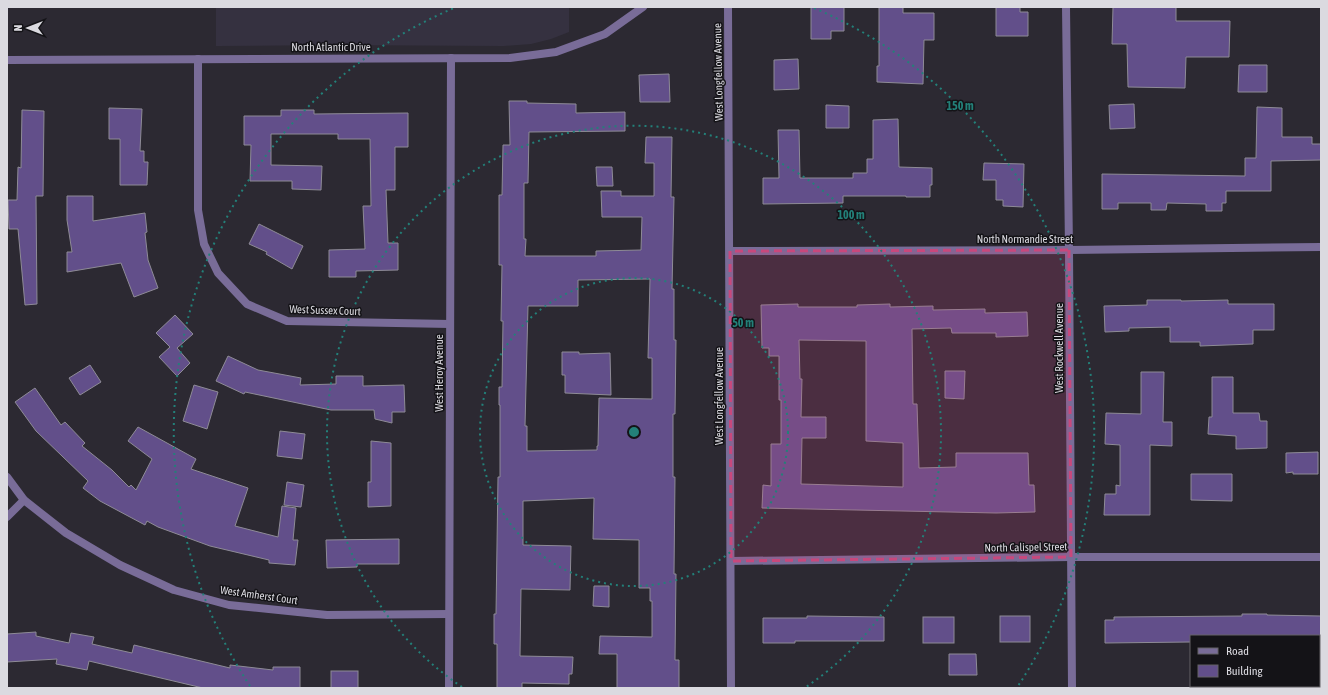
<svg xmlns="http://www.w3.org/2000/svg" width="1328" height="695" viewBox="0 0 1328 695" font-family="'Asap Condensed',sans-serif">
<rect width="100%" height="100%" fill="#2c2932"/>
<!-- built -->
<polygon fill="#353140" points="216,7 569,7 569,32 551,39 531,44 504,46 333,45 216,46"/>
<!-- building -->
<g fill="#624f8a" stroke="#8e8b96" fill-rule="evenodd">
<polygon points="811,7 844,7 844,31 831,31 831,39 811,39"/>
<polygon points="879,7 903,7 903,13 934,13 934,40 924,40 923,84 877,82 877,66 879,66"/>
<polygon points="996,7 1020,7 1020,12 1028,12 1028,36 996,36"/>
<polygon points="1113,7 1176,7 1176,21 1230,21 1229,57 1186,57 1185,88 1128,87 1127,44 1112,44"/>
<polygon points="798,59 799,89 774,90 774,60"/>
<polygon points="1239,65 1267,65 1267,92 1238,92"/>
<polygon points="669,74 670,102 640,102 639,75"/>
<path d="M509 101H527V103L576 104V113L625 112V131L529 132 528 183H524V239H526L525 256H596V251L641 250 642 217H602L601 191H621V196H654V163H645L646 137H672L671 197H674L672 289H674V340H676L675 414H673V477H675L674 574H676L675 660H679V688H617V654H599L600 636 652 637V601H650V588H639V540L593 539 594 498 523 501V545L571 546 570 590 521 589 520 656 573 657 572 674H569V684L522 683V688H497V644H494V614H496L498 477H500V405H499V387H502L503 321H501L502 265H499V195H502L503 145H510ZM650 279 648 358H652V399L599 398 598 446H597V450L527 451V426H525L528 306H578V280Z"/>
<polygon points="1134,104 1135,128 1110,129 1109,105"/>
<polygon points="826,105 849,106 849,128 826,128"/>
<polygon points="1257,107 1282,108 1282,137 1312,137 1312,144 1321,144 1321,160 1271,161 1271,191 1226,191 1226,203 1222,203 1222,211 1206,211 1206,204 1167,203 1166,210 1151,210 1151,203 1118,203 1118,209 1102,209 1102,174 1245,176 1245,158 1256,158"/>
<polygon points="109,108 142,109 140,151 144,151 144,162 148,162 147,185 120,185 120,139 109,139"/>
<polygon points="22,110 44,111 43,196 36,196 37,304 25,305 18,229 9,229 8,200 17,200 18,167 21,168"/>
<polygon points="281,110 314,110 314,114 408,113 408,147 395,147 395,190 386,190 388,243 398,243 398,270 356,271 356,277 329,277 329,250 365,249 363,206 371,206 370,139 338,139 338,134 271,134 271,165 322,166 321,190 292,189 292,181 250,181 251,145 244,145 244,116 281,116"/>
<polygon points="898,119 899,167 932,168 932,185 930,185 930,197 906,197 906,196 843,196 843,203 763,204 763,178 779,178 778,130 799,130 800,178 853,178 853,173 867,173 867,159 873,159 873,120"/>
<polygon points="984,163 1024,164 1023,207 1003,206 1003,200 996,200 996,180 983,180"/>
<polygon points="596,167 612,167 613,186 597,186"/>
<polygon points="67,196 93,196 93,221 145,213 147,232 145,233 148,260 158,288 134,297 121,263 67,272 67,252 72,252 67,220"/>
<polygon points="259,224 303,246 292,269 266,254 267,252 249,244"/>
<polygon points="1147,300 1181,300 1181,301 1228,300 1228,304 1274,304 1274,330 1253,330 1253,344 1200,346 1200,342 1170,342 1170,327 1129,328 1129,331 1105,332 1104,306 1147,305"/>
<path d="M798 304V307H857V305L890 304V307L933 306V310L985 309V313L1027 312 1028 336 996 337V333H952L951 328 912 329 913 404H917L919 468 956 467V453H1028L1029 485H1034L1035 512 996 513 762 508 763 485 771 486V444H781V400H779V356H769V348H762L761 305ZM799 340 866 341V441L903 443V487L801 484 802 438H826V417H801L802 379H800Z"/>
<polygon points="175,315 193,334 177,348 190,363 177,376 159,357 170,347 156,333"/>
<polygon points="562,352 579,352 579,354 610,353 611,395 565,393 565,375 562,375"/>
<polygon points="228,356 258,370 301,378 300,385 336,384 336,376 363,376 363,386 404,385 405,412 392,412 392,423 375,419 374,410 331,410 245,392 244,394 216,381"/>
<polygon points="90,365 101,382 80,395 69,378"/>
<polygon points="945,371 965,371 964,399 945,398"/>
<polygon points="1141,372 1164,372 1163,422 1172,422 1172,446 1150,445 1150,515 1104,515 1105,494 1116,494 1116,485 1120,486 1120,445 1105,444 1106,413 1141,414"/>
<polygon points="1212,377 1233,377 1233,413 1259,413 1260,421 1267,421 1267,448 1236,449 1236,436 1208,434 1209,417 1212,417"/>
<polygon points="194,385 218,392 207,429 183,421"/>
<polygon points="35,388 61,425 65,422 85,443 82,446 112,470 129,487 131,485 136,490 152,459 128,441 138,427 196,459 191,469 248,488 235,526 278,537 282,506 296,508 293,540 298,540 295,565 269,563 269,560 210,546 158,527 147,521 145,525 100,501 83,488 88,481 36,431 15,402"/>
<polygon points="280,431 305,434 302,459 277,456"/>
<polygon points="371,441 391,443 391,506 368,507 368,482 371,482"/>
<polygon points="1318,452 1318,474 1293,474 1293,472 1286,473 1286,453"/>
<polygon points="1191,474 1232,474 1232,501 1191,500"/>
<polygon points="287,482 304,485 301,507 284,505"/>
<polygon points="399,539 399,564 357,564 357,567 327,568 326,540"/>
<polygon points="594,586 609,586 609,607 593,606"/>
<polygon points="1242,614 1267,614 1267,615 1321,616 1321,636 1191,636 1191,642 1105,643 1105,620 1114,620 1114,617 1242,616"/>
<polygon points="807,616 884,617 884,641 795,641 795,643 763,643 763,618 807,618"/>
<rect x="1000" y="616" width="30" height="26"/>
<rect x="923" y="617" width="31" height="26"/>
<polygon points="36,632 36,636 69,643 71,633 94,637 92,644 132,653 134,645 230,668 230,665 273,670 273,667 300,667 300,688 203,688 89,661 87,670 56,664 57,659 7,662 7,634"/>
<polygon points="949,654 976,654 977,675 949,675"/>
<rect x="331" y="671" width="27" height="17"/>
</g>
<g fill="none" stroke-linecap="round" stroke-linejoin="round">
<!-- street -->
<g stroke="#796c98" stroke-width="8">
<polyline points="728,7 731,688"/>
<polyline points="1066,7 1069,250 1072,688"/>
<polyline points="198,59 198,210 204,244 218,273 247,304 287,321 450,324"/>
<polyline points="7,60 510,58 556,52 605,34 643,7"/>
<polyline points="730,251 1069,250 1321,247"/>
<polyline points="7,477 24,500 66,533 120,565 174,590 229,605 327,615 449,614"/>
<polyline points="7,517 24,500"/>
<polyline points="731,561 1071,557 1321,557"/>
<polyline points="449,688 451,58"/>
</g>
</g>
<!-- marked area -->
<path fill="#c8487c" fill-opacity="0.2" stroke="#c8487c" stroke-width="3" stroke-dasharray="8 5" stroke-linejoin="round" d="M1069 250 1071 557 731 561 730 251Z"/>
<!-- distance rings -->
<g fill="none" stroke="#238079" stroke-width="2" stroke-dasharray="2 4">
<circle cx="634" cy="432" r="154"/>
<path d="M462 687A307 307 0 1 1 806 687"/>
<path d="M250 686A461 461 0 0 1 454 8M814 8A461 461 0 0 1 1018 686"/>
</g>
<g text-anchor="middle" stroke-width="3" stroke-linejoin="round" paint-order="stroke">
<!-- street labels -->
<g font-size="11" fill="#dbdae0" stroke="#141317">
<text x="331" y="51">North Atlantic Drive</text>
<text transform="translate(718 72) rotate(-91)" y="4">West Longfellow Avenue</text>
<text x="1025" y="243">North Normandie Street</text>
<text transform="translate(325 310) rotate(2)" y="4">West Sussex Court</text>
<text transform="translate(1059 348) rotate(-90)" y="4">West Rockwell Avenue</text>
<text transform="translate(439 373) rotate(-90)" y="4">West Heroy Avenue</text>
<text transform="translate(719 396) rotate(-90)" y="4">West Longfellow Avenue</text>
<text transform="translate(1026 547) rotate(-1)" y="4">North Calispel Street</text>
<text transform="translate(259 595) rotate(8)" y="4">West Amherst Court</text>
</g>
</g>
<circle cx="634" cy="432" r="6" fill="#238079" stroke="#141317" stroke-width="2"/>
<g font-size="12" text-anchor="middle" font-weight="bold" fill="#238079" stroke="#141317" stroke-width="3" stroke-linejoin="round" paint-order="stroke">
<text x="960" y="110">150 m</text>
<text x="851" y="219">100 m</text>
<text x="743" y="327">50 m</text>
</g>
<!-- border -->
<rect width="1328" height="695" fill="none" stroke="#dbdae0" stroke-width="16"/>
<!-- legend -->
<rect x="1190" y="635" width="130" height="52" fill="#141317" stroke="#646367"/>
<rect x="1198" y="648" width="20" height="6" fill="#796c98" stroke="#646367"/>
<text x="1226" y="655" font-size="12" fill="#dbdae0">Road</text>
<rect x="1198" y="665" width="20" height="12" fill="#624f8a" stroke="#646367"/>
<text x="1226" y="675" font-size="12" fill="#dbdae0">Building</text>
<!-- north arrow -->
<g transform="translate(28 28) rotate(270)" stroke="#141317" stroke-width="3" paint-order="stroke">
<path d="M0-3L7 15L0 10L-7 15Z" fill="#dbdae0"/>
<text y="-6" font-size="11" font-weight="bold" text-anchor="middle" fill="#dbdae0">N</text>
</g>
</svg>
